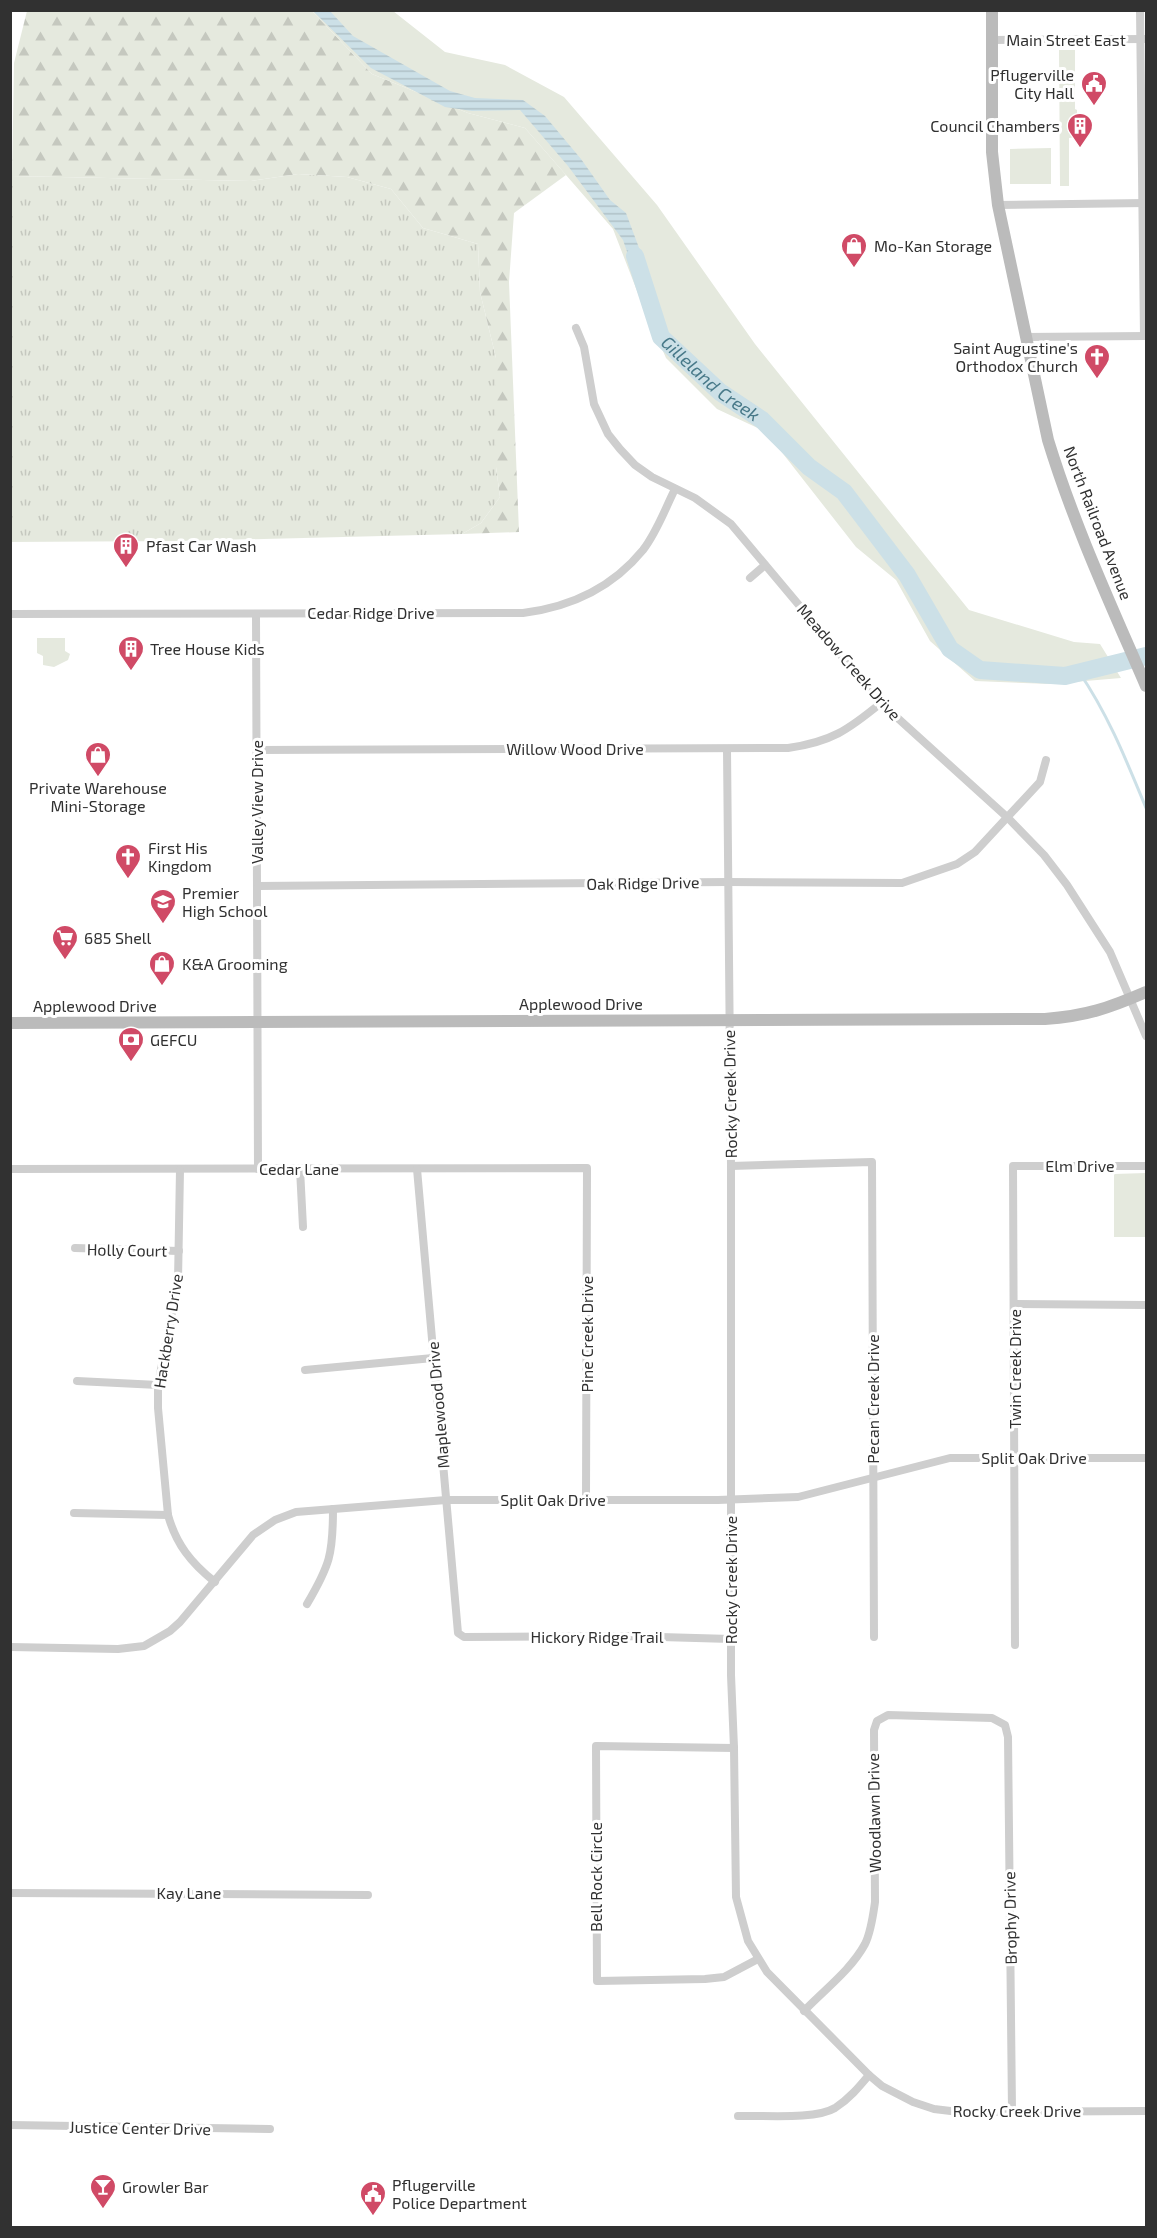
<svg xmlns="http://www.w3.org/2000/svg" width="1157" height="2238" viewBox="0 0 1157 2238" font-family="'Exo 2',sans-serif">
<defs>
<pattern id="grass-tufts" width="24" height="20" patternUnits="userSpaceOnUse" patternTransform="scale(1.5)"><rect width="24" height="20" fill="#e5e9de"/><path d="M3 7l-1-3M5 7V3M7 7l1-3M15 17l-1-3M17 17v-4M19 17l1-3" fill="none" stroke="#c5c8bf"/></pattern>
<pattern id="forest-firs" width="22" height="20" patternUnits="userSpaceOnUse" patternTransform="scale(1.5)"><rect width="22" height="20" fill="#e5e9de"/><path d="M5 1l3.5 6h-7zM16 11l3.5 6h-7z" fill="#c5c8bf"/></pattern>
<pattern id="water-rules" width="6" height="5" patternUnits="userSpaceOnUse" patternTransform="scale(1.5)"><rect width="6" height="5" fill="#cce0e7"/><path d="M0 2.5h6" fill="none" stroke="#b0c1c7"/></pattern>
</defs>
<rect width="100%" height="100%" fill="#fff"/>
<!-- grass -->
<polygon fill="url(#grass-tufts)" points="298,174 347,177 391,189 423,228 478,244 480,292 496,358 496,467 500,497 481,523 462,534 178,541 11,542 12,176 251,181"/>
<!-- forest -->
<polygon fill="url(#forest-firs)" points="27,11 312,11 372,74 468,113 525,128 566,175 514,213 509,282 519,532 462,534 481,523 500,497 496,467 496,358 480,292 478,244 423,228 391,189 347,177 298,174 251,181 12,176 14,63"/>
<!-- green -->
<g fill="#e5e9de">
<polygon points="312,11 393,11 445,52 505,65 564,97 657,205 755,344 969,610 1074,642 1100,644 1121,678 1050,684 975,681 930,641 896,580 856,547 766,432 717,409 666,358 639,296 613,229 525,128 468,113 372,74"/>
<polygon points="1059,50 1075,50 1075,109 1077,110 1077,137 1069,138 1069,186 1060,186"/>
<polygon points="1051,148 1051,184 1010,184 1010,149"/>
<polygon points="37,638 65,638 65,651 70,654 68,660 54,667 43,665 43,656 37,653"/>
<polygon points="1146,1173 1146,1237 1114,1237 1114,1174"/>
</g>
<!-- water -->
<polygon fill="url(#water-rules)" points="313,11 330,11 353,36 450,91 475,98 523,100 545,116 581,159 610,200 626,213 651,280 636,278 623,240 568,166 520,110 472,111 445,107 371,68"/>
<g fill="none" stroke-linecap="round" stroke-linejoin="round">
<!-- stream -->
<path stroke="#cce0e7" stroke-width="3" d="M1079 672C1108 714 1127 762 1146 808"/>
<!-- river -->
<path stroke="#cce0e7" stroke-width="18" id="s1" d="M635 256 661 337 720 392 762 420 809 467 844 492 907 575 950 649 980 670 1065 676 1146 656"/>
<!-- street -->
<g stroke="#cecece" stroke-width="8">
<polyline points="1140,10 1144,336"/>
<polyline points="992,40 1146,39"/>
<polyline points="998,205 1146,203"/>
<polyline points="576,328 584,347 594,404 608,434 620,449 635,465 652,477 695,498 731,524 881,703 1008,818 1044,855 1067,885 1110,952 1146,1036"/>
<polyline points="1025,337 1146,336"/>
<polyline points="750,578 765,565"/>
<path d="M10 614 523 613C571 607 612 588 643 550 657 532 665 509 675 489"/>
<polyline points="256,614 258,1169"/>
<polyline points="727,749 731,1166 731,1675 734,1748 736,1897 748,1941 767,1972 869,2075 882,2086 913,2102 934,2109 959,2112 1146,2111"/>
<path d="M257 750 788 748C831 742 848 730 881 703"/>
<polyline points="258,886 728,882 902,883 957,864 975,852 1040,782 1046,760"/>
<polyline points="731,1166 872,1162 874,1637"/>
<polyline points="10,1169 587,1168 586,1500"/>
<polyline points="300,1169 303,1227"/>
<polyline points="417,1169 458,1633 464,1637 625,1636 731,1639"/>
<path d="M180 1170 178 1281 158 1385V1408L168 1515C176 1544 191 1563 215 1582"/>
<polyline points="75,1248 179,1251"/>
<polyline points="1014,1304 1146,1305"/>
<polyline points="305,1370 433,1358"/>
<polyline points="77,1381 158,1385"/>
<polyline points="74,1513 168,1515"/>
<path d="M307 1604C330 1565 333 1554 333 1509"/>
<polyline points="1015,1645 1013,1166 1146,1166"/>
<polyline points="10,1647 118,1649 144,1646 170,1631 180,1622 253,1535 275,1520 296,1512 446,1500 718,1500 798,1497 950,1458 1146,1458"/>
<polyline points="734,1748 596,1746 597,1981 705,1979 724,1977 758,1959"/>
<polyline points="10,1893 368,1895"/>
<path d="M804 2011C824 1990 851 1970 865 1944 871 1932 873 1916 875 1902L874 1730 877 1721 888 1715 992 1718 1005 1725 1008 1737 1012 2111"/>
<path d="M738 2116C763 2115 815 2120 835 2108 849 2099 859 2087 869 2075"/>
<polyline points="10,2125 270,2129"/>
</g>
<!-- secondary -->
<g stroke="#bbb" stroke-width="12">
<path d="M992 10V152L998 205 1048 440C1074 525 1111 605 1146 686"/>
<path d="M10 1023 1045 1019C1086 1016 1109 1008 1146 992"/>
</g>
</g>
<!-- icons -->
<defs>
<symbol id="civic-pin" viewBox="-11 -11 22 30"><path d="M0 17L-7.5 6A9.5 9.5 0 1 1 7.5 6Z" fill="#d04a66" stroke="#fff"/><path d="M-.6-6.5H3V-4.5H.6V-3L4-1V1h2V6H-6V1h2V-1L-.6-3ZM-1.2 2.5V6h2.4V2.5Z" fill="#fff"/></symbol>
<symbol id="building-pin" viewBox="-11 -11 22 30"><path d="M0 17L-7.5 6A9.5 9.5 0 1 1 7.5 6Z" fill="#d04a66" stroke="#fff"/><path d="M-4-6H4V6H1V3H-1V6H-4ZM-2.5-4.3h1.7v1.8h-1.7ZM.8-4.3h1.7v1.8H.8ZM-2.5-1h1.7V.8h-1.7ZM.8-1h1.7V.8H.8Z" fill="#fff"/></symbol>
<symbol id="shop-pin" viewBox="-11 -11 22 30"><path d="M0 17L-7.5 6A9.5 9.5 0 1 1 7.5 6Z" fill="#d04a66" stroke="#fff"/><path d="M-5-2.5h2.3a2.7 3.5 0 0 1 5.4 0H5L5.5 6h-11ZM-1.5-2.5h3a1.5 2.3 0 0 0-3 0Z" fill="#fff"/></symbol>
<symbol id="church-pin" viewBox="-11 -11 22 30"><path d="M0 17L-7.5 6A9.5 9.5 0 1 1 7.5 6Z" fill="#d04a66" stroke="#fff"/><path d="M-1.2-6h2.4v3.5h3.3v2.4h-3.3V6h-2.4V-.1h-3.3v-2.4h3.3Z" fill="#fff"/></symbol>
<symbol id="school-pin" viewBox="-11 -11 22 30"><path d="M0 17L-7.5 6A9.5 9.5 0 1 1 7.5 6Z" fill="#d04a66" stroke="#fff"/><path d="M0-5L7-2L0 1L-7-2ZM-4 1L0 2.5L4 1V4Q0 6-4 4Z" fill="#fff"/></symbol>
<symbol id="supermarket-pin" viewBox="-11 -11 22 30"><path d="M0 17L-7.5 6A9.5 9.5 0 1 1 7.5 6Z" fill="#d04a66" stroke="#fff"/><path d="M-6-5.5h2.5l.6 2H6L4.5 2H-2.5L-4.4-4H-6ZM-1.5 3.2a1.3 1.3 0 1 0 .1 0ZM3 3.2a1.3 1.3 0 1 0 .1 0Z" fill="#fff"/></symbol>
<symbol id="bank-pin" viewBox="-11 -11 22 30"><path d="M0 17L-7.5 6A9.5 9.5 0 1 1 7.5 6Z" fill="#d04a66" stroke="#fff"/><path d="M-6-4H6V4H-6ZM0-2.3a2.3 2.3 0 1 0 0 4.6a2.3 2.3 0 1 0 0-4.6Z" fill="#fff"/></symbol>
<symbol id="bar-pin" viewBox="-11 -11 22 30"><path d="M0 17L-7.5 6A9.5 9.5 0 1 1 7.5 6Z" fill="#d04a66" stroke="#fff"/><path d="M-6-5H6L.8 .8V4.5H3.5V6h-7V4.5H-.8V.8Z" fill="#fff"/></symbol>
</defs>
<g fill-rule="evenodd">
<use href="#civic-pin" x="1079" y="69" width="30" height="40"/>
<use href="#building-pin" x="1065" y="111" width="30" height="40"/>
<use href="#shop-pin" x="839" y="231" width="30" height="40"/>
<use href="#church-pin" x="1082" y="342" width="30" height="40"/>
<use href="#building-pin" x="111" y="531" width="30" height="40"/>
<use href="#building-pin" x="116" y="634" width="30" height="40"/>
<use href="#shop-pin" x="83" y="740" width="30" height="40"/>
<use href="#church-pin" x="113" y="842" width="30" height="40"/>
<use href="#school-pin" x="148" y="887" width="30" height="40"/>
<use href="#supermarket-pin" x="50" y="923" width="30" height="40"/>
<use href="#shop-pin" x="147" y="949" width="30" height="40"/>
<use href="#bank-pin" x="116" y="1025" width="30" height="40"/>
<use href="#bar-pin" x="88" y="2172" width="30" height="40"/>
<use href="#civic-pin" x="358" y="2179" width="30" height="40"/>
</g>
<g text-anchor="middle" stroke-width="6" stroke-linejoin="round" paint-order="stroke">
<!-- street labels -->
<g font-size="16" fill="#313131" stroke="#fff">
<text x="1066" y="46">Main Street East</text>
<text transform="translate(1098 523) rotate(69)" y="6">North Railroad Avenue</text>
<text x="371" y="619">Cedar Ridge Drive</text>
<text transform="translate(849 662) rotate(49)" y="6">Meadow Creek Drive</text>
<text x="575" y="755">Willow Wood Drive</text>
<text transform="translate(257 802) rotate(-90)" y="6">Valley View Drive</text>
<text transform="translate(643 883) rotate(-1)" y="6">Oak Ridge Drive</text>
<text x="581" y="1010">Applewood Drive</text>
<text x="95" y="1012">Applewood Drive</text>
<text transform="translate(730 1094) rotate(-91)" y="6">Rocky Creek Drive</text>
<text x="1080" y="1172">Elm Drive</text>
<text x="299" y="1175">Cedar Lane</text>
<text transform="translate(127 1250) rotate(1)" y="6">Holly Court</text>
<text transform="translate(168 1331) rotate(-81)" y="6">Hackberry Drive</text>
<text transform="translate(587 1334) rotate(-90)" y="6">Pine Creek Drive</text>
<text transform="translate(1015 1369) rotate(-90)" y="6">Twin Creek Drive</text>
<text transform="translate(873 1399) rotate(-90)" y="6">Pecan Creek Drive</text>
<text transform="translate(438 1405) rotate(-95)" y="6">Maplewood Drive</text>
<text x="1034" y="1464">Split Oak Drive</text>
<text x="553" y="1506">Split Oak Drive</text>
<text transform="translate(731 1580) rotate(-90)" y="6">Rocky Creek Drive</text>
<text x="597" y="1643">Hickory Ridge Trail</text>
<text transform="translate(874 1813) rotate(-91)" y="6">Woodlawn Drive</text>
<text transform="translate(596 1877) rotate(-90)" y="6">Bell Rock Circle</text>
<text x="189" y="1899">Kay Lane</text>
<text transform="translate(1010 1918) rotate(-91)" y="6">Brophy Drive</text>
<text x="1017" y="2117">Rocky Creek Drive</text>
<text transform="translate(140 2128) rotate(1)" y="6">Justice Center Drive</text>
</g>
<!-- poi labels -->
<g font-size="16" fill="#313131" stroke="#fff" text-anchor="start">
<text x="1074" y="81" text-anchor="end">Pflugerville<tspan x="1074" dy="18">City Hall</tspan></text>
<text x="1060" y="132" text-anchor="end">Council Chambers</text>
<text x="874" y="252">Mo-Kan Storage</text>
<text x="1078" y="354" text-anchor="end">Saint Augustine's<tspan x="1078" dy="18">Orthodox Church</tspan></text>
<text x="146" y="552">Pfast Car Wash</text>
<text x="150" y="655">Tree House Kids</text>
<text x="98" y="794" text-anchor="middle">Private Warehouse<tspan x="98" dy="18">Mini-Storage</tspan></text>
<text x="148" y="854">First His<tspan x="148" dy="18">Kingdom</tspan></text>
<text x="182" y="899">Premier<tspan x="182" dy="18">High School</tspan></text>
<text x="84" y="944">685 Shell</text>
<text x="182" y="970">K&amp;A Grooming</text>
<text x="150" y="1046">GEFCU</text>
<text x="392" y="2191">Pflugerville<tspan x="392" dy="18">Police Department</tspan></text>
<text x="122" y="2193">Growler Bar</text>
</g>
<!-- water labels -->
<g font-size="18" font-style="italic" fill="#487989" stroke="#fff">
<text dy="6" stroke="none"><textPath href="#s1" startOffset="150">Gilleland Creek</textPath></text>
</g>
</g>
<!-- border -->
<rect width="1157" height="2238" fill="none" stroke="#313131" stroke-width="24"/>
</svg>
